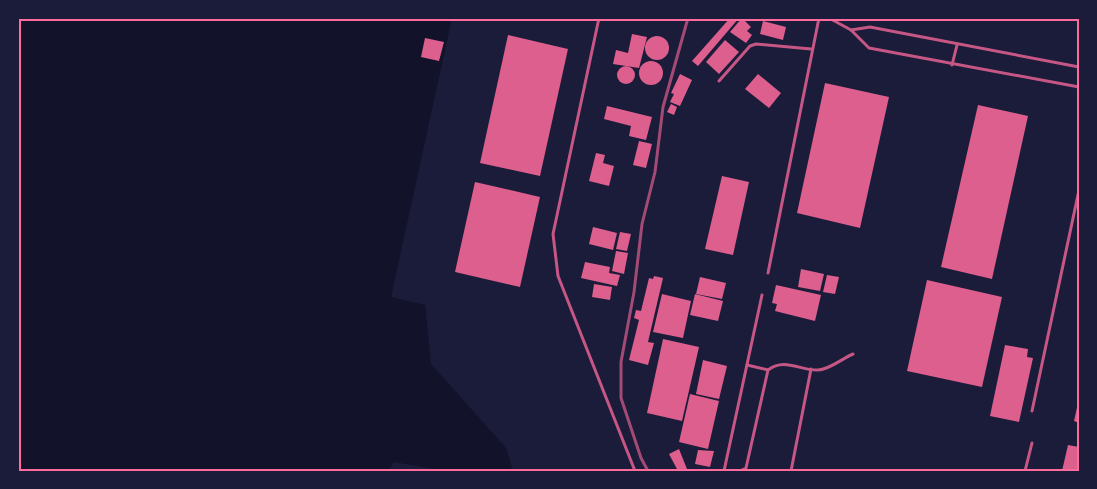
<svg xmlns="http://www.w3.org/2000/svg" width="1097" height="489" viewBox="0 0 1097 489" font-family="'Zilla Slab',serif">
<rect width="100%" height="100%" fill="#1b1b3a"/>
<!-- water -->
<polygon fill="#12122b" points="18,18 452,18 391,297 425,305 431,364 506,448 513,471 446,471 394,462 388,471 18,471"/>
<!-- building -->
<g fill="#dd5f8e">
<polygon points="730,18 739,18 698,66 692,61"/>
<polygon points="742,18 751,27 747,31 752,35 746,43 730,32"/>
<polygon points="763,21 786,27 783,40 760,34"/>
<polygon points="632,34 647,37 639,68 613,64 616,50 628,53"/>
<polygon points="508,35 568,49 540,176 480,163"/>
<circle cx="657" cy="48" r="12"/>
<polygon points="425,38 444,42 439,61 421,57"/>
<polygon points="725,40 739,52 719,74 706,62"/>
<circle cx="651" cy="73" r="12"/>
<circle cx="626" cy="75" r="9"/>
<polygon points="680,74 692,80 680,106 670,102 674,94 671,93"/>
<polygon points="758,74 781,93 769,108 745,89"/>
<polygon points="825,83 889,97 860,228 797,213"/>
<polygon points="671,104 677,107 674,115 667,112"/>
<polygon points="978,105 1028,116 992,279 941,267"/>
<polygon points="607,106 652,117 646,140 629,136 631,126 604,119"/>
<polygon points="639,141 652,144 646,168 633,165"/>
<polygon points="596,153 605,155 603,163 614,166 609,186 589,181"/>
<polygon points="722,176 749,182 733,255 705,249"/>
<polygon points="475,182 540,197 520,287 455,272"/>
<polygon points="593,227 617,233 613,250 589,244"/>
<polygon points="620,232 631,234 627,251 616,249"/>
<polygon points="616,251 628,253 624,274 612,271"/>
<polygon points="585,262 610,267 609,273 620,275 617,286 581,278"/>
<polygon points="801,269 824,274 820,291 798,287"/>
<polygon points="827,275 839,277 835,294 823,292"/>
<polygon points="654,276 663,278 648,342 654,343 648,365 629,360 639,320 634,318 636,310 641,311 649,278 653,279"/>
<polygon points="700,277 726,283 722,299 696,294"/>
<polygon points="927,280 1002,297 982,387 907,371"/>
<polygon points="594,284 612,287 610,300 592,297"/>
<polygon points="776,285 821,295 815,321 775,311 777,304 772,303"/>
<polygon points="662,294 691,301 683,338 653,332"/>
<polygon points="695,294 723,301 718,321 690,315"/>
<polygon points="663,339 699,347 682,421 647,413"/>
<polygon points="1005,345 1028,349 1027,357 1033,358 1019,422 990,416"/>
<polygon points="703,360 727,366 719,399 696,394"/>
<polygon points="690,394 719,401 708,449 679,442"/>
<polygon points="1078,403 1079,403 1079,423 1074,421"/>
<polygon points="1068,445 1079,447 1079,471 1062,471"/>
<polygon points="679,449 687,469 682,471 678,471 669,454"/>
<polygon points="698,450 714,451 710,467 695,464"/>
</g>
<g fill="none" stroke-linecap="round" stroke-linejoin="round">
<!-- service -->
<g stroke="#c65784" stroke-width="3">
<polyline points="599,18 553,234 558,276 635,471"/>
<polyline points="829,18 851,30 869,48 1079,87"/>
<polyline points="851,30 870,27 1079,67"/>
<polyline points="952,65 957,45"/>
<polyline points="719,81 750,46 756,44 811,49"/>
<polyline points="768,273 819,18"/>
<polyline points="747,365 768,370"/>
<polyline points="1032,411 1079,190"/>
<polyline points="724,471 762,295"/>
<path d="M740 471 746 468 768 370C785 357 800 371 818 370 829 370 843 358 853 354"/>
<polyline points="791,471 811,369"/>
<polyline points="1025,471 1032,443"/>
</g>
<!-- rail -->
<polyline stroke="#a44b75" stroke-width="3" points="648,471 641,458 621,398 621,362 634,292 642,224 655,172 663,107 688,18"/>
</g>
<!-- border -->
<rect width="1097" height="489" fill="none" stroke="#1b1b3a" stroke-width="39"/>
<rect x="20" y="20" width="1058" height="450" fill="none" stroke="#ff6b9d" stroke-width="2"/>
</svg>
